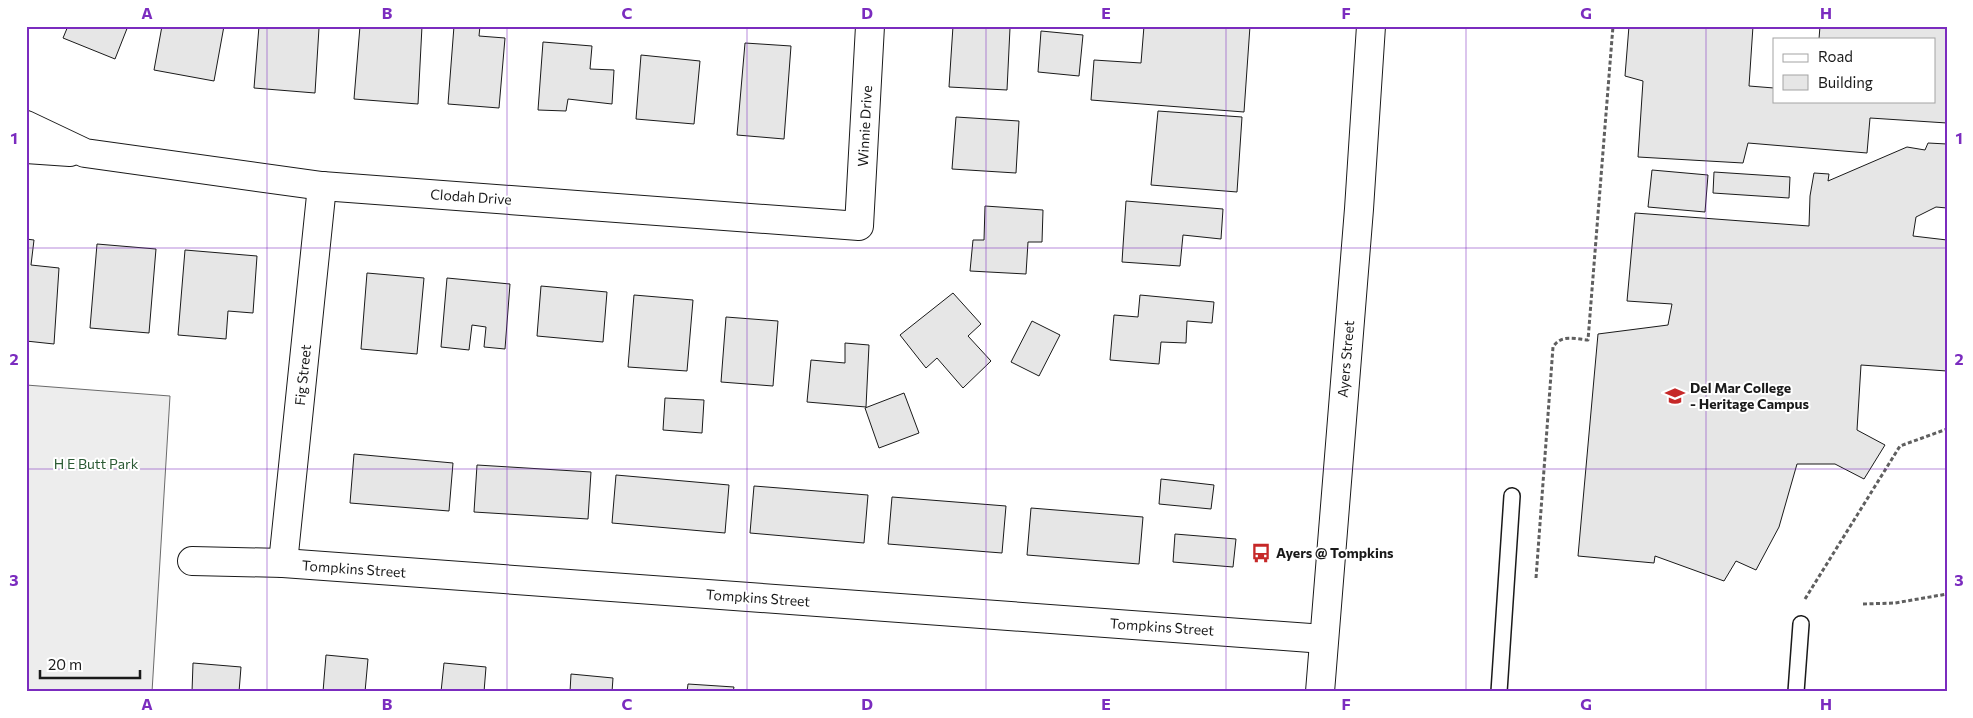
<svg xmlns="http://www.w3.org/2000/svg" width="1973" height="718" viewBox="0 0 1973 718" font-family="Commissioner,sans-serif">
<rect width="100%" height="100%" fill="#fff"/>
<!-- built -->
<polygon fill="#ededed" stroke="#6a6a6a" points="26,385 170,396 152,692 26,692"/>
<!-- building -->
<g fill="#e6e6e6" stroke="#1a1a1a">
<polygon points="68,26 128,26 115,59 63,38"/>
<polygon points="162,26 224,26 214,81 154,70"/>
<polygon points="259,26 319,28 315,93 254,88"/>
<polygon points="360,26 422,26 418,104 354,99"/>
<polygon points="454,26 480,26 479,36 505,38 499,108 448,104"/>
<polygon points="953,26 1010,28 1007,90 949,87"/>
<polygon points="1144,26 1250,26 1244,112 1091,100 1094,60 1141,63"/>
<polygon points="1629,26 1753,26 1749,86 1774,88 1774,101 1934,101 1934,39 1819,39 1820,26 1947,26 1947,123 1870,118 1867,153 1748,143 1743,163 1638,157 1643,81 1625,76"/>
<polygon points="1041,31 1083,35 1079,76 1038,72"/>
<polygon points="543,42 592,46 590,69 614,70 612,104 568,99 566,111 538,110"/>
<polygon points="745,43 791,46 784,139 737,135"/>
<polygon points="641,55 700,61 694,124 636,119"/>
<polygon points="1158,111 1242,117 1237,192 1151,185"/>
<polygon points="956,117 1019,121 1016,173 952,169"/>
<polygon points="1928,143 1947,144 1947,208 1936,207 1916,217 1913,236 1947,240 1947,371 1861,365 1857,430 1885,445 1864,479 1835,464 1797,464 1779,527 1756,570 1736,561 1724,581 1655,556 1654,563 1578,556 1598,334 1668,325 1672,304 1627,301 1635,213 1809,226 1810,196 1814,173 1829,174 1828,181 1907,147 1925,150"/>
<polygon points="1652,170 1708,175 1705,212 1648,207"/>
<polygon points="1714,172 1790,177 1789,198 1713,193"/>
<polygon points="1126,201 1223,209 1221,239 1183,235 1180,266 1122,262"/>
<polygon points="985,206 1043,210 1042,242 1028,242 1026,274 970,271 973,240 984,240"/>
<polygon points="26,239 34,240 31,265 59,268 54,344 26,341"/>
<polygon points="97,244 156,249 149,333 90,328"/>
<polygon points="185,250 257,256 253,313 228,311 226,339 178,335"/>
<polygon points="367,273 424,278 417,354 361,349"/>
<polygon points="447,278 510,284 505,349 484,347 486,327 472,325 469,350 441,347"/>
<polygon points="541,286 607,292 603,342 537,336"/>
<polygon points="953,293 981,324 968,336 991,361 963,388 937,358 926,368 900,335"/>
<polygon points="634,295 693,300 687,371 628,367"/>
<polygon points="1140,295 1214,302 1212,323 1187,321 1186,343 1161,342 1159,364 1110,360 1114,315 1138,317"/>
<polygon points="726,317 778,321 773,386 721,382"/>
<polygon points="1032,321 1060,335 1039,376 1011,362"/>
<polygon points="845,343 869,345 866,407 807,402 811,360 845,363"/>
<polygon points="904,393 919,433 879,448 865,408"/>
<polygon points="665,398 704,400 702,433 663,430"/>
<polygon points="354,454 453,463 449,511 350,503"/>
<polygon points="477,465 591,472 588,519 474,512"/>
<polygon points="616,475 729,485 725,533 612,523"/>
<polygon points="1161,479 1214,485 1211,509 1159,504"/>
<polygon points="754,486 868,495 864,543 750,533"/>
<polygon points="892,497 1006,506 1002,553 888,544"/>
<polygon points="1031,508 1143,517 1139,564 1027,555"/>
<polygon points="1175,534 1236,539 1233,567 1173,562"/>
<polygon points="326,655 368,659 365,692 323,692"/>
<polygon points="193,663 241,667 239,692 192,692"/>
<polygon points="444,663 486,667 484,692 441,692"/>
<polygon points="571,674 613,678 612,692 570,692"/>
<polygon points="688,684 734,687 733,692 687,692"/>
</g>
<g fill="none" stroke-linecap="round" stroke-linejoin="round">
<defs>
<g id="lane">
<polyline points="1499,692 1512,496"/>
<polyline points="1796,692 1801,624"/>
</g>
<g id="street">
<polyline points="26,125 85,153 322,186 859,226 870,26"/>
<polyline points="26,149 70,152"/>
<polyline points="192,561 283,563 1324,639"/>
<polyline points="283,563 322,186"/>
</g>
<polyline id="secondary" points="1320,692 1359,209 1371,26"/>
</defs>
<!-- lane casing -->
<use href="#lane" stroke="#1a1a1a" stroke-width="18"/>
<!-- street casing -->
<use href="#street" stroke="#1a1a1a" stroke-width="30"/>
<!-- secondary casing -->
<use href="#secondary" stroke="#1a1a1a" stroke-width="30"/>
<!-- path -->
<g stroke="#5f5f5f" stroke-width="3" stroke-dasharray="4 2.5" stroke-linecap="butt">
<path d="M1536 578 1553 347C1561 334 1575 339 1588 340L1613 26"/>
<polyline points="1805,599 1900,446 1947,429"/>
<polyline points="1863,604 1895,603 1947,594"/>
</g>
<!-- lane -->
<use href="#lane" stroke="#fff" stroke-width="15"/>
<!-- street -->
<use href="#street" stroke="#fff" stroke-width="28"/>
<!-- secondary -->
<use href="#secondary" stroke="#fff" stroke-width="28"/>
</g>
<!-- grid -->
<path fill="none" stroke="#7b2cbf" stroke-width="1" stroke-opacity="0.55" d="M267 26V692M507 26V692M747 26V692M986 26V692M1226 26V692M1466 26V692M1706 26V692M26 248H1947M26 469H1947"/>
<!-- icons -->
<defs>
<symbol id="university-bare" viewBox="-9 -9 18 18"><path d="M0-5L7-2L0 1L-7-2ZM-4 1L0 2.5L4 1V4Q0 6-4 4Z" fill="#c62828" stroke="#fff" stroke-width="2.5" paint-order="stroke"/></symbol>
<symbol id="bus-bare" viewBox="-9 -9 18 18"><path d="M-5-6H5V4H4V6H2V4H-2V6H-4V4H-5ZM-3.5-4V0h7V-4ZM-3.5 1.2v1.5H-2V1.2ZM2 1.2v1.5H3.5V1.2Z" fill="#c62828" stroke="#fff" stroke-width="2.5" paint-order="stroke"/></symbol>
</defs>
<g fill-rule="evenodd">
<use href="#university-bare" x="1661" y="382" width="28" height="28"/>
<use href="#bus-bare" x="1247" y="539" width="28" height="28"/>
</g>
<g text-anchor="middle" stroke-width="4" stroke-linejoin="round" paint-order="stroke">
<!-- street labels -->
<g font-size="14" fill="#1a1a1a" stroke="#fff">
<text transform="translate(865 126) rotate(-87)" y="5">Winnie Drive</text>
<text transform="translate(471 197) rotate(4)" y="5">Clodah Drive</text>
<text transform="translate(1346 359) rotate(-85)" y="5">Ayers Street</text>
<text transform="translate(303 375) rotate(-84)" y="5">Fig Street</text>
<text transform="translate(354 569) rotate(4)" y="5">Tompkins Street</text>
<text transform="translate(758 598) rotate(4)" y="5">Tompkins Street</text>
<text transform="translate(1162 627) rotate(4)" y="5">Tompkins Street</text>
</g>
<!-- poi labels -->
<g font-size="14" font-weight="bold" fill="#1a1a1a" stroke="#fff" text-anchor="start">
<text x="1690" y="393">Del Mar College<tspan x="1690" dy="16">- Heritage Campus</tspan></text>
<text x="1276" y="558">Ayers @ Tompkins</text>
</g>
<!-- park labels -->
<g font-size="14" fill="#2b5a34" stroke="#fff">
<text x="96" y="469">H E Butt Park</text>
</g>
</g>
<!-- border -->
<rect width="1973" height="718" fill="none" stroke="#ffffff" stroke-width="55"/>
<!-- legend -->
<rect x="1773" y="38" width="162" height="65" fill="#ffffff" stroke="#a3a3a3"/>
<rect x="1783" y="54" width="25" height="8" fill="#ffffff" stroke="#a3a3a3"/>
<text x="1818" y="62" font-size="15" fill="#1a1a1a">Road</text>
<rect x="1783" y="75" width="25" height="15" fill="#e6e6e6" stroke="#a3a3a3"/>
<text x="1818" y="88" font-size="15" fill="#1a1a1a">Building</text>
<!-- scale -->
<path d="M40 670v8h100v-8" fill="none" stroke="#1a1a1a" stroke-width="2.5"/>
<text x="48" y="670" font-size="15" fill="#1a1a1a" stroke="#ffffff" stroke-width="4" paint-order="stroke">20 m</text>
<rect x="28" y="28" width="1918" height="662" fill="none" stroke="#7b2cbf" stroke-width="2"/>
<g font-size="16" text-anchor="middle" font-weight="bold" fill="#7b2cbf">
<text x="147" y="19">A</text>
<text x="387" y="19">B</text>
<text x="627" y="19">C</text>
<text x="867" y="19">D</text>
<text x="1106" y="19">E</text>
<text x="1346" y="19">F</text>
<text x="1586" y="19">G</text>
<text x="1826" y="19">H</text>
<text x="14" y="144">1</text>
<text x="1959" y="144">1</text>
<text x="14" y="365">2</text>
<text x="1959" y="365">2</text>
<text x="14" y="586">3</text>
<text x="1959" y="586">3</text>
<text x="147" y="710">A</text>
<text x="387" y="710">B</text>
<text x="627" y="710">C</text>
<text x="867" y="710">D</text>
<text x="1106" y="710">E</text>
<text x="1346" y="710">F</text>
<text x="1586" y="710">G</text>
<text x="1826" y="710">H</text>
</g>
</svg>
